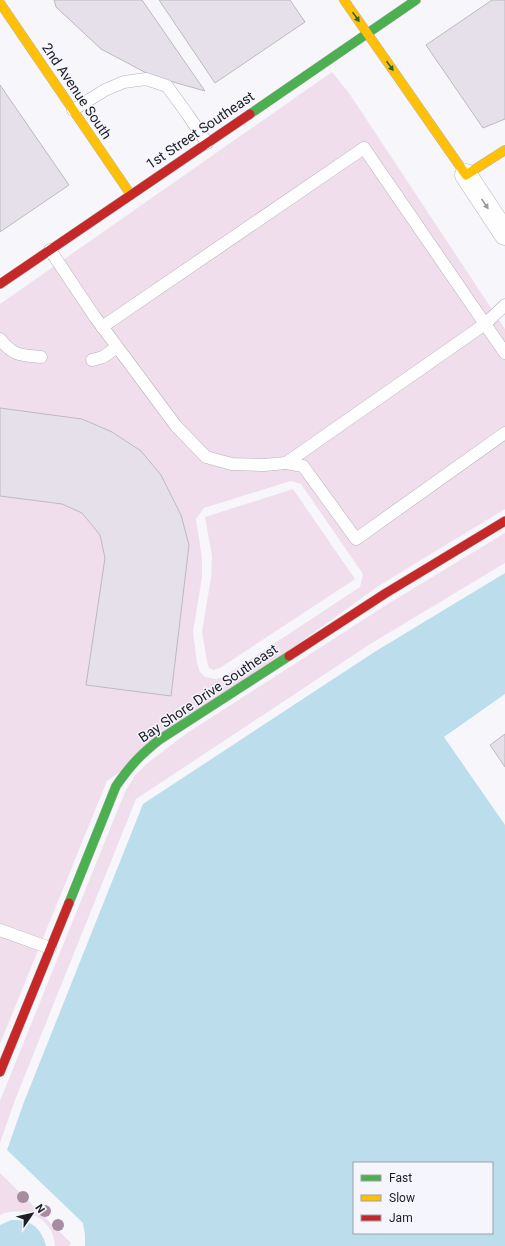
<svg xmlns="http://www.w3.org/2000/svg" width="505" height="1246" viewBox="0 0 505 1246" font-family="Roboto,sans-serif">
<rect width="100%" height="100%" fill="#f7f7fb"/>
<!-- green -->
<g fill="#f0deec" fill-rule="evenodd">
<path d="M332 72 349 93 505 329V509L380 585 107 781 0 1044V304ZM291 481 301 484 363 574 360 587 223 677 216 679 205 677 200 672 197 663 193 632 202 577V558L196 519 204 508Z"/>
<polygon points="293,489 355,579 220,668 214,670 209,668 207,661 202,632 211,577 212,556 205,517"/>
<polygon points="505,533 505,563 372,643 136,799 15,1100 0,1143 0,1101 118,809 126,790 136,774 150,761 187,733 391,602"/>
<path d="M0 1173 71 1243 69 1246H55C54 1218 23 1204 0 1215Z"/>
</g>
<!-- water -->
<g fill="#bbddec" fill-rule="evenodd">
<path d="M505 573V694L444 737 505 825V1246H85V1235L83 1223 7 1150 24 1102 143 804 376 651ZM354 1163H492V1233H354Z"/>
<path d="M11 1220C30 1219 41 1227 46 1246H0V1225Z"/>
</g>
<!-- building -->
<g fill="#e5e0ea" stroke="#bcbabe">
<polygon points="54,0 142,0 205,91 152,76 101,49 56,7"/>
<polygon points="159,0 290,0 305,22 215,83"/>
<polygon points="492,0 505,0 505,119 483,128 426,45"/>
<polygon points="0,85 69,185 0,232"/>
<polygon points="0,408 82,419 112,432 141,451 161,475 181,515 189,545 171,696 86,685 105,558 100,535 82,513 62,504 0,496"/>
<polygon points="505,734 505,767 490,745"/>
</g>
<g fill="none" stroke-linecap="round" stroke-linejoin="round">
<defs>
<g id="lane">
<polyline points="73,110 105,90 124,82 146,79 167,86 188,115 207,143"/>
<polyline points="50,250 95,317 176,426 206,457 232,464 264,465 286,463 485,324 505,305"/>
<polyline points="102,327 364,148 505,353"/>
<path d="M0 339C13 356 21 355 41 357"/>
<polyline points="92,360 103,357 117,347"/>
<polyline points="286,463 303,466 356,539 505,433"/>
<polyline points="0,930 50,948"/>
</g>
<polyline id="street" points="466,175 505,234"/>
<g id="fast">
<polyline points="250,114 416,0"/>
<path d="M69 903 116 786C130 766 140 755 159 740L289 656"/>
</g>
<g id="slow">
<polyline points="344,0 466,175 505,150"/>
<polyline points="0,3 131,195"/>
</g>
<g id="jam">
<polyline points="0,284 250,114"/>
<polyline points="289,656 386,593 505,521"/>
<polyline points="0,1072 69,903"/>
</g>
</defs>
<!-- lane casing -->
<use href="#lane" stroke="#b3b3b8" stroke-width="13"/>
<!-- street casing -->
<use href="#street" stroke="#b3b3b8" stroke-width="23"/>
<!-- fast casing -->
<use href="#fast" stroke="#b3b3b8" stroke-width="10"/>
<!-- slow casing -->
<use href="#slow" stroke="#b3b3b8" stroke-width="10"/>
<!-- jam casing -->
<use href="#jam" stroke="#b3b3b8" stroke-width="10"/>
<!-- lane -->
<use href="#lane" stroke="#fefefe" stroke-width="12"/>
<!-- street -->
<use href="#street" stroke="#fefefe" stroke-width="22"/>
<!-- fast -->
<use href="#fast" stroke="#4caf50" stroke-width="9"/>
<!-- slow -->
<use href="#slow" stroke="#ffc107" stroke-width="9"/>
<!-- jam -->
<use href="#jam" stroke="#c62828" stroke-width="9"/>
</g>
<!-- trees -->
<g fill="#a88ca2">
<circle cx="23" cy="1197" r="6"/>
<circle cx="45" cy="1211" r="6"/>
<circle cx="58" cy="1225" r="6"/>
</g>
<!-- one-way arrows -->
<defs><path id="oneway-solid" d="M-6-.8H1V-3.2L6.5 0L1 3.2V.8H-6Z"/></defs>
<g fill="#325f38">
<use href="#oneway-solid" transform="translate(356 17) rotate(55)"/>
<use href="#oneway-solid" transform="translate(390 66) rotate(55)"/>
</g>
<use fill="#99999c" href="#oneway-solid" transform="translate(485 204) rotate(56)"/>
<g text-anchor="middle" stroke-width="3" stroke-linejoin="round" paint-order="stroke">
<!-- street labels -->
<g font-size="14" fill="#1d1d24" stroke="#f5f6fd">
<text transform="translate(77 91) rotate(56)" y="5">2nd Avenue South</text>
<text transform="translate(200 130) rotate(-34)" y="5">1st Street Southeast</text>
<text transform="translate(208 693) rotate(-34)" y="5">Bay Shore Drive Southeast</text>
</g>
</g>
<!-- legend -->
<rect x="353" y="1162" width="140" height="72" fill="#f5f6fd" stroke="#9f9fa6"/>
<rect x="361" y="1175" width="20" height="6" fill="#4caf50" stroke="#9f9fa6"/>
<text x="389" y="1182" font-size="12" fill="#1d1d24">Fast</text>
<rect x="361" y="1195" width="20" height="6" fill="#ffc107" stroke="#9f9fa6"/>
<text x="389" y="1202" font-size="12" fill="#1d1d24">Slow</text>
<rect x="361" y="1215" width="20" height="6" fill="#c62828" stroke="#9f9fa6"/>
<text x="389" y="1222" font-size="12" fill="#1d1d24">Jam</text>
<!-- north arrow -->
<g transform="translate(32 1214) rotate(56)" stroke="#f5f6fd" stroke-width="3" paint-order="stroke">
<path d="M0-3L7 15L0 10L-7 15Z" fill="#1d1d24"/>
<text y="-6" font-size="11" font-weight="bold" text-anchor="middle" fill="#1d1d24">N</text>
</g>
</svg>
